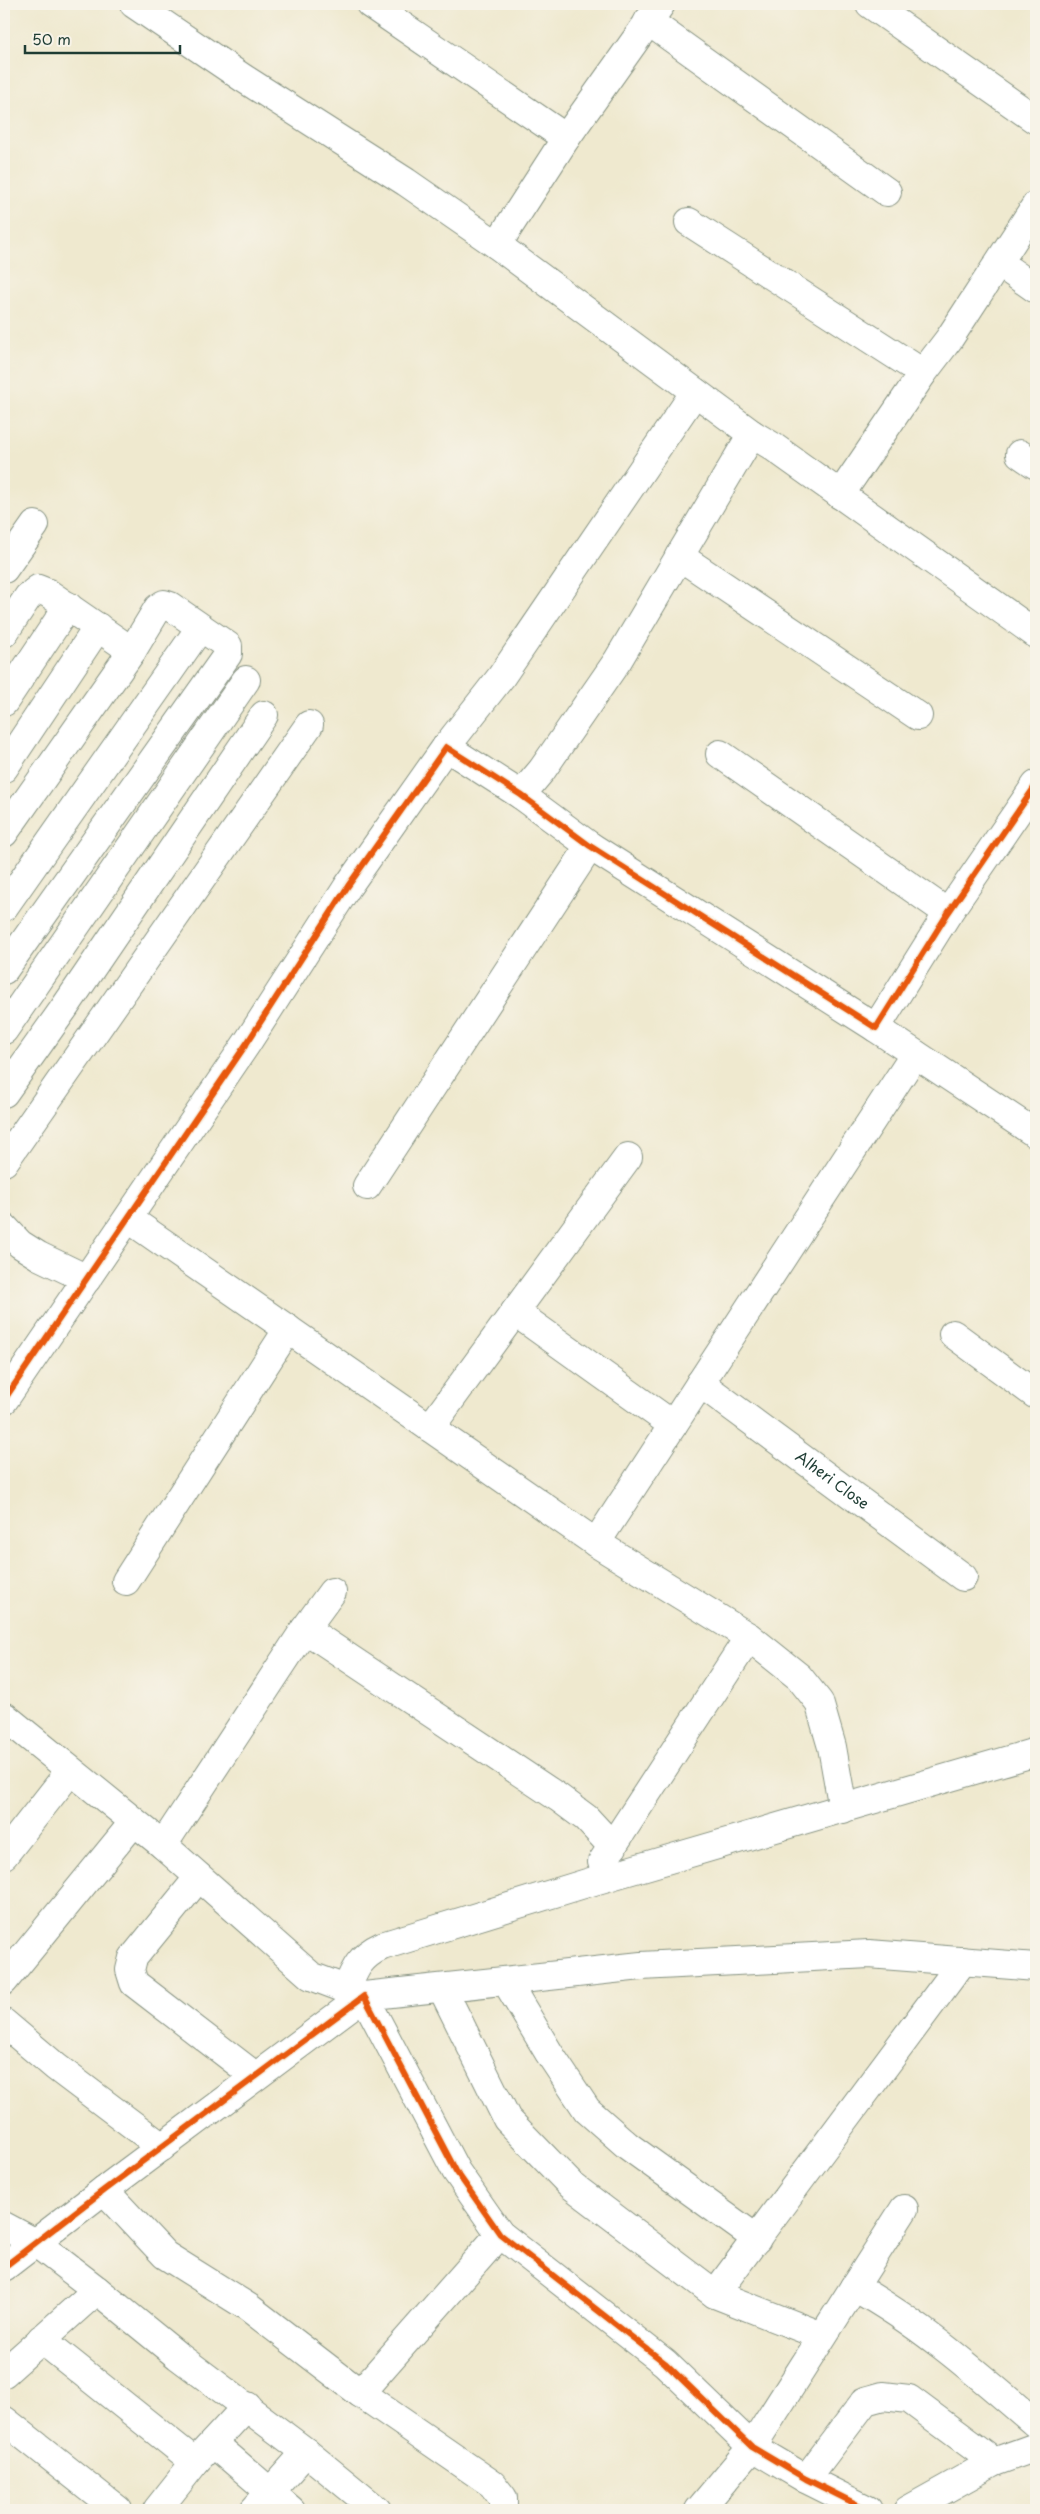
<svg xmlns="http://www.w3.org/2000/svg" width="1040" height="2514" viewBox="0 0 1040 2514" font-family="'Playpen Sans',sans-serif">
<rect width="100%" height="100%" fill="#f7f3e8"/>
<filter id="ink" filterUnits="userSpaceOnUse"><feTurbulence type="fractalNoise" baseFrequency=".02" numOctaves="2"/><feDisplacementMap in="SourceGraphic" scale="10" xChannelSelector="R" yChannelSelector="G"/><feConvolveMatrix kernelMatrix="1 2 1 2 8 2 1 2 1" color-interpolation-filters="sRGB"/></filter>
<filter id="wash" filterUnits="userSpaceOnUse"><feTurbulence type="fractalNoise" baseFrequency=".0096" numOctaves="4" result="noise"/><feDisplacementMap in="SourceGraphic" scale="20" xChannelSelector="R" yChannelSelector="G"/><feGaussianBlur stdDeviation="1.12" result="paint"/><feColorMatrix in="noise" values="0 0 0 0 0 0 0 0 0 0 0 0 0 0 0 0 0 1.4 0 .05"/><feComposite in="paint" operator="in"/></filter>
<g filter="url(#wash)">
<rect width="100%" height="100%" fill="#efe9cf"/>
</g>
<g filter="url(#ink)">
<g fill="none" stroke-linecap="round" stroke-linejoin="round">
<defs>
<g id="minor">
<polyline points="134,4 243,78 406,182 497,245 752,434 772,446 1036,634"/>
<polyline points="370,4 566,138"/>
<polyline points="870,4 1036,120"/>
<polyline points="648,21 887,192"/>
<polyline points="689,222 923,373"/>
<polyline points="497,245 566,138 661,4"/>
<polyline points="999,263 1036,289"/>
<polyline points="1020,454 1036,465"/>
<polyline points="840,495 923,373 949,339 1036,205"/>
<polyline points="679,556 918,716"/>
<polyline points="4,569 35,525"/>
<polyline points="4,633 28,597 38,589 48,593 132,651"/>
<polyline points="4,702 68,606"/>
<polyline points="446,747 501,677 695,392"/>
<polyline points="720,754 948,913"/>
<polyline points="4,768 98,627"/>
<polyline points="521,795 542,770 618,660 752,434"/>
<polyline points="4,833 132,651 158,608 164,604 170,606 228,646 228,654 4,970"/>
<polyline points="4,907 200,628"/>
<polyline points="876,1028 1036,1134"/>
<polyline points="4,1030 246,680"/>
<polyline points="4,1093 65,1007 264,715"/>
<polyline points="4,1162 309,725"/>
<polyline points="367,1186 590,846"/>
<polyline points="129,1219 596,1543 749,1637 799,1677 819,1702 832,1747 843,1809"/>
<polyline points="4,1227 20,1244 39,1256 87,1279"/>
<polyline points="515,1312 673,1425"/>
<polyline points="953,1334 1036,1395"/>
<path id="s1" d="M700 1383 963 1577"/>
<polyline points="4,1400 247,1043 348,886 446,747 521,795 590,846 876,1028 948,913 1036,785"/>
<polyline points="430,1428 628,1157"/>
<polyline points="596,1543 915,1054"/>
<polyline points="126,1581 288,1329"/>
<polyline points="305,1629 559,1798 586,1818 613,1847"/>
<polyline points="4,1716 163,1845 311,1976 364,1996 641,1966 869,1954 1036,1967"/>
<polyline points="163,1845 305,1629 332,1592"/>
<polyline points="4,1855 70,1771"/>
<polyline points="602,1862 749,1637"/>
<polyline points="199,1877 133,1958 130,1970 134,1983 255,2076"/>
<polyline points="4,1981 133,1823"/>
<polyline points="506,1981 549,2053 587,2110 628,2146 757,2239"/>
<polyline points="442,1988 507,2119 571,2185 715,2294 822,2336"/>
<path d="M346 1990C355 1968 360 1956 382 1946L587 1883 1036 1752"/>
<polyline points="4,2023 56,2067 162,2147"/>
<polyline points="104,2190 165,2255 248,2307 360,2393 492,2484 503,2498 503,2510"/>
<polyline points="4,2226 36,2243 97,2290 178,2356 306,2452 377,2510"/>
<polyline points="4,2267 104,2190 364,1996 456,2171 500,2234 665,2363 752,2447 806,2479 868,2510"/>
<path d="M854 2287C920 2323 979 2375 1036 2424"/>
<polyline points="715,2294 963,1961"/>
<polyline points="41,2339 195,2462"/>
<polyline points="4,2373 97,2290"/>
<polyline points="360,2393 500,2234"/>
<polyline points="4,2420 118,2510"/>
<polyline points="213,2443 291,2510"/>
<polyline points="806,2479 865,2401 883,2396 909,2399 994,2462"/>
<polyline points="157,2510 195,2462 247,2406"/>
<polyline points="254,2510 306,2452"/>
<polyline points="699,2510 752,2447 904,2209"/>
<polyline points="908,2510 994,2462 1036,2447"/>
</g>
</defs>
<!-- minor casing -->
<use href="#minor" stroke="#879382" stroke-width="30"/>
<!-- minor -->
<use href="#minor" stroke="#fff" stroke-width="28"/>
<defs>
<g id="cycleway">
<polyline points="4,1400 247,1043 348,886 446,747 521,795 590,846 876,1028 948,913 1036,785"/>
<polyline points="4,2267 104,2190 364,1996 456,2171 500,2234 665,2363 752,2447 806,2479 868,2510"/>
</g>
</defs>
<!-- cycleway casing -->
<use href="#cycleway" stroke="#f7f3e8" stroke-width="9"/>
<!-- cycleway -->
<use href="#cycleway" stroke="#e8590c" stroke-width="6"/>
</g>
</g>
<g text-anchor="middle" stroke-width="4.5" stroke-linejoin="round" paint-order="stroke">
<!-- street labels -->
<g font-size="15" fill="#1f3d34" stroke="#f7f3e8">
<text dy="5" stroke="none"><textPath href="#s1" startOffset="164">Alheri Close</textPath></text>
</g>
</g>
<!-- margin -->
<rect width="1040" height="2514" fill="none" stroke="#f7f3e8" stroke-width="20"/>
<!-- scale -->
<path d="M25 45v8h155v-8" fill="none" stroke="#1f3d34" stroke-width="2.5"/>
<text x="32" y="45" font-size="15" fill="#1f3d34" stroke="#f7f3e8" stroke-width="4" paint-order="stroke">50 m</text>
</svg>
